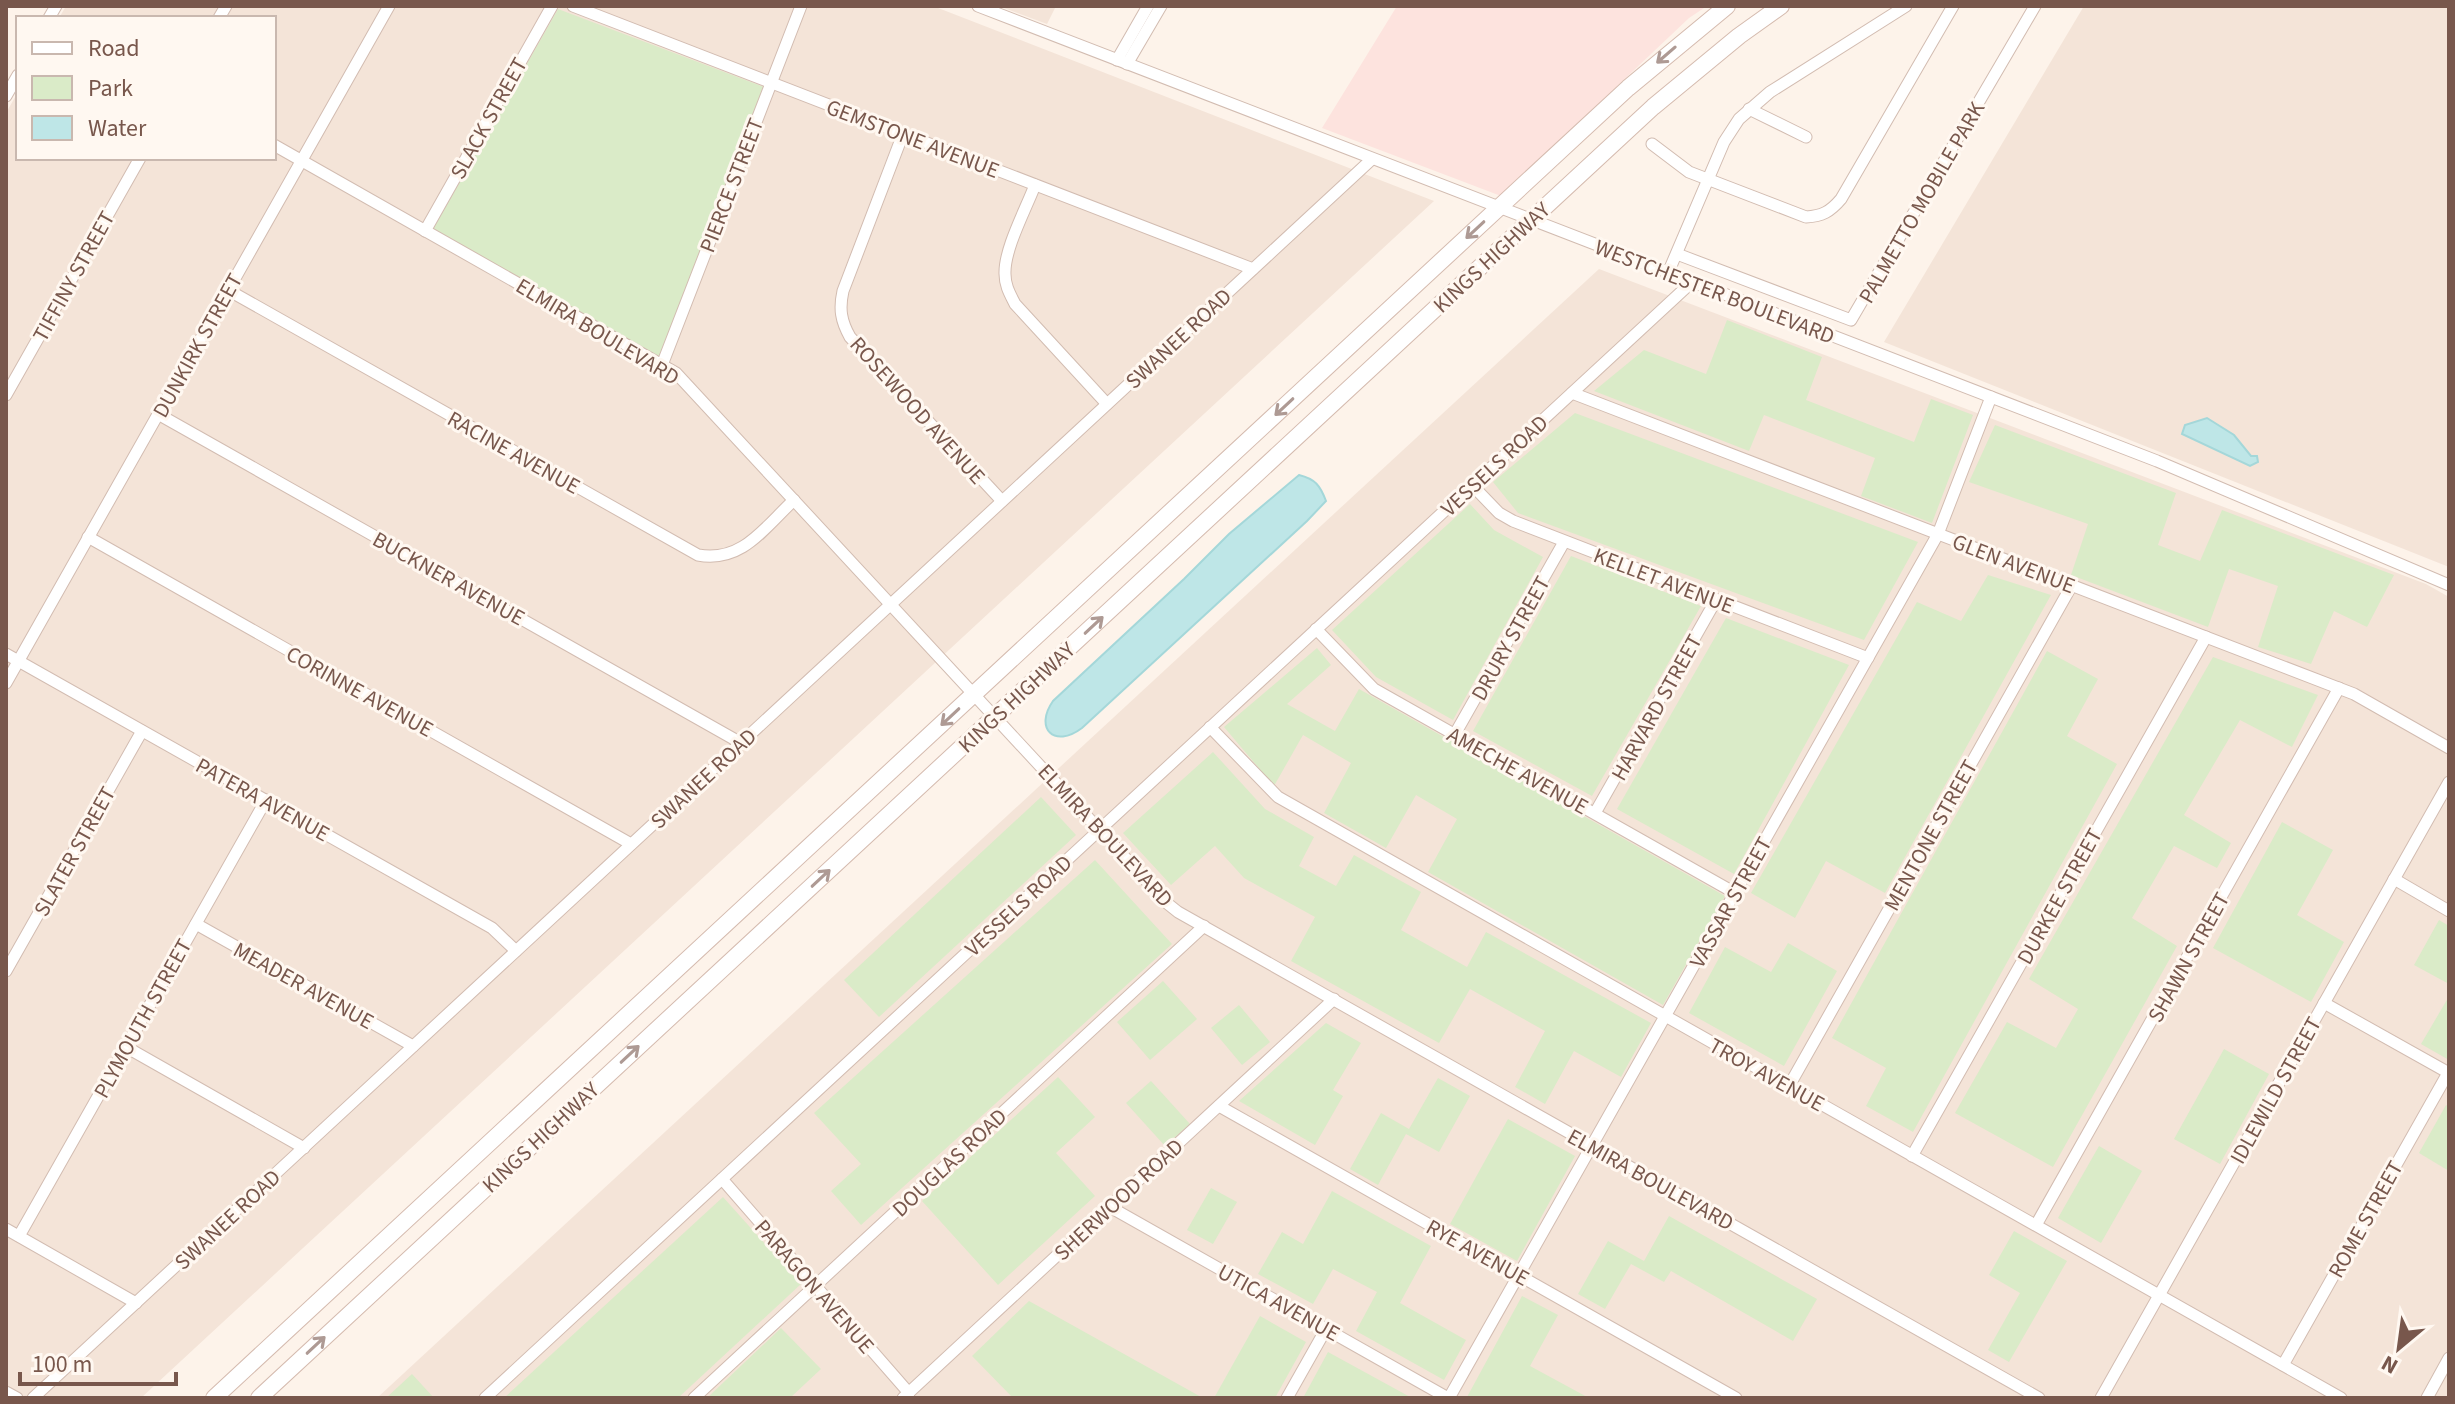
<svg xmlns="http://www.w3.org/2000/svg" width="2455" height="1404" viewBox="0 0 2455 1404" font-family="'Source Sans 3',sans-serif">
<rect width="100%" height="100%" fill="#fdf3ea"/>
<!-- residential -->
<g fill="#f4e4d8">
<polygon points="66,6 933,6 1434,201 141,1398 6,1398 6,113 18,92 18,158 274,158 274,18 59,18"/>
<polygon points="999,6 1056,6 1047,24"/>
<polygon points="2084,6 2449,6 2449,567 1884,342"/>
<polygon points="1599,269 2426,584 2449,597 2449,1398 377,1398"/>
</g>
<!-- commercial -->
<polygon fill="#fde3de" points="1397,6 1707,6 1689,18 1501,196 1322,128"/>
<!-- green -->
<g fill="#daebc8">
<polygon points="558,9 764,87 659,358 433,229"/>
<polygon points="1727,320 1822,357 1806,400 1914,442 1931,399 1973,415 1932,523 1861,496 1875,458 1764,415 1749,451 1594,391 1644,350 1706,374"/>
<polygon points="1575,413 1918,542 1864,640 1518,513 1493,482"/>
<polygon points="1995,425 2176,493 2158,545 2200,561 2222,510 2394,575 2367,627 2334,611 2311,664 2258,647 2278,586 2229,569 2208,627 2071,575 2088,524 1969,482"/>
<polygon points="1470,504 1494,530 1543,557 1453,720 1376,677 1332,630"/>
<polygon points="1571,556 1701,606 1592,796 1473,731"/>
<polygon points="1988,575 2051,595 1885,893 1826,861 1795,918 1751,893 1917,602 1961,621"/>
<polygon points="1726,618 1849,665 1734,874 1617,809"/>
<polygon points="1317,648 1331,665 1287,704 1335,731 1359,689 1725,896 1663,1005 1428,872 1457,819 1416,795 1386,848 1324,813 1351,763 1303,735 1274,786 1224,727"/>
<polygon points="2047,651 2098,679 2067,736 2117,764 1913,1132 1866,1106 1886,1068 1832,1038"/>
<polygon points="2213,657 2318,695 2292,747 2240,720 2184,815 2231,843 2217,868 2174,846 2132,918 2177,946 2053,1167 1955,1113 2007,1022 2056,1048 2078,1009 2029,979"/>
<polygon points="1213,752 1265,809 1314,837 1299,866 1336,886 1354,855 1421,892 1401,930 1467,967 1486,932 1651,1023 1621,1077 1574,1051 1545,1104 1515,1087 1545,1031 1470,989 1439,1043 1291,961 1315,917 1244,878 1215,846 1171,885 1123,833"/>
<polygon points="1041,797 1076,835 879,1017 844,980"/>
<polygon points="2282,822 2333,850 2297,915 2344,942 2311,1002 2213,948"/>
<polygon points="1095,860 1172,944 861,1225 831,1191 861,1164 814,1113"/>
<polygon points="2439,920 2449,926 2449,984 2414,965"/>
<polygon points="1788,943 1837,971 1784,1066 1689,1013 1725,947 1771,972"/>
<polygon points="1163,981 1197,1019 1150,1060 1117,1022"/>
<polygon points="2448,998 2449,998 2449,1060 2421,1044"/>
<polygon points="1239,1005 1270,1042 1242,1065 1211,1028"/>
<polygon points="1326,1023 1361,1043 1333,1090 1343,1096 1315,1145 1239,1101"/>
<polygon points="2224,1049 2269,1074 2220,1164 2174,1139"/>
<polygon points="1058,1077 1095,1117 1056,1153 1095,1196 998,1285 922,1201"/>
<polygon points="1438,1078 1470,1096 1439,1152 1406,1134 1378,1185 1350,1169 1381,1113 1409,1129"/>
<polygon points="1151,1081 1190,1124 1165,1146 1126,1103"/>
<polygon points="2446,1105 2449,1107 2449,1171 2419,1153"/>
<polygon points="1508,1119 1575,1156 1517,1261 1450,1224"/>
<polygon points="2099,1146 2142,1171 2101,1243 2058,1218"/>
<polygon points="1211,1188 1237,1202 1213,1244 1187,1230"/>
<polygon points="1332,1191 1431,1246 1400,1303 1466,1340 1444,1380 1356,1331 1377,1292 1333,1269 1313,1304 1258,1274 1282,1232 1303,1244"/>
<polygon points="723,1197 801,1284 678,1398 504,1398"/>
<polygon points="1669,1216 1817,1299 1793,1341 1671,1271 1664,1282 1631,1264 1605,1309 1578,1294 1608,1241 1644,1261"/>
<polygon points="2014,1231 2067,1261 2009,1362 1988,1350 2020,1293 1989,1275"/>
<polygon points="1522,1296 1558,1315 1530,1366 1589,1398 1467,1397"/>
<polygon points="1029,1301 1203,1398 1013,1398 972,1356"/>
<polygon points="1260,1316 1306,1342 1275,1398 1214,1398"/>
<polygon points="781,1328 821,1369 790,1398 707,1398"/>
<polygon points="1328,1352 1412,1398 1303,1398"/>
<polygon points="412,1374 434,1398 386,1398"/>
</g>
<!-- water -->
<g fill="#bee6e7" stroke="#a4d7d9" stroke-width="2">
<polygon points="2207,418 2234,435 2251,456 2257,456 2258,462 2250,466 2182,434 2185,425"/>
<path d="M1299 475C1315 479 1320 485 1326 501L1307 521 1082 728C1054 749 1034 728 1053 701L1184 579 1229 534Z"/>
</g>
<g fill="none" stroke-linecap="round" stroke-linejoin="round">
<defs>
<g id="street">
<polyline points="573,6 1253,269"/>
<polyline points="978,6 2157,461 2449,585"/>
<polyline points="49,18 56,6"/>
<polyline points="219,18 226,6"/>
<polyline points="1117,60 1148,6"/>
<polyline points="1127,64 1161,6"/>
<polyline points="6,96 18,75"/>
<polyline points="1749,109 1806,137"/>
<path d="M903 134 843 291C839 309 841 321 850 337L1002 501"/>
<path d="M1652 144 1689 172 1806 217C1822 216 1830 212 1841 199L1953 6"/>
<polyline points="274,145 676,373 1168,904 1178,912 2039,1398"/>
<path d="M1035 185C1026 209 1004 249 1005 274 1005 286 1010 294 1015 304L1107 404"/>
<polyline points="425,231 552,6"/>
<polyline points="1677,254 1851,320 2035,6"/>
<polyline points="1668,273 1724,142 1739,119 1770,92 1906,6"/>
<path d="M228 290 698 555C742 563 764 528 794 500"/>
<polyline points="662,365 801,6"/>
<polyline points="1572,393 2354,694 2449,748"/>
<polyline points="6,395 140,158"/>
<polyline points="158,414 741,743"/>
<polyline points="1472,485 1499,513 1513,521 1868,658"/>
<polyline points="88,537 631,844"/>
<polyline points="1316,629 1374,689 1735,893"/>
<polyline points="6,654 492,928 516,951"/>
<polyline points="6,683 389,6"/>
<polyline points="1210,727 1278,797 2341,1398"/>
<polyline points="1455,734 1564,542"/>
<polyline points="1595,813 1716,600"/>
<polyline points="2394,879 2449,911"/>
<polyline points="196,924 413,1046"/>
<polyline points="6,971 142,731"/>
<polyline points="2324,1003 2449,1073"/>
<polyline points="126,1047 304,1148"/>
<polyline points="1789,1086 2072,585"/>
<polyline points="1219,1106 1736,1398"/>
<polyline points="1912,1156 2206,637"/>
<polyline points="722,1179 909,1393"/>
<polyline points="1110,1207 1448,1398"/>
<polyline points="2036,1225 2339,688"/>
<polyline points="6,1229 136,1303"/>
<polyline points="19,1236 266,800"/>
<polyline points="2283,1365 2448,1073"/>
<polyline points="6,1392 17,1398"/>
<polyline points="33,1398 1372,159"/>
<polyline points="485,1398 1692,282"/>
<polyline points="694,1398 1204,926"/>
<polyline points="903,1398 1334,999"/>
<polyline points="1287,1398 1326,1329"/>
<polyline points="1449,1398 1938,534 1991,397"/>
<polyline points="2101,1398 2449,782"/>
<polyline points="2427,1398 2449,1358"/>
</g>
<g id="secondary">
<polyline points="214,1398 1628,88 1727,6"/>
<polyline points="259,1398 1653,107 1739,36 1781,6"/>
</g>
</defs>
<!-- street casing -->
<use href="#street" stroke="#d2bcb1" stroke-width="13"/>
<!-- secondary casing -->
<use href="#secondary" stroke="#d5bbaf" stroke-width="18"/>
<!-- street -->
<use href="#street" stroke="#fff" stroke-width="11"/>
<!-- secondary -->
<use href="#secondary" stroke="#fff" stroke-width="16"/>
</g>
<!-- one-way arrows -->
<defs><path id="oneway-shaft" d="M-6 0H5M1.5-3L5.5 0L1.5 3" fill="none" stroke-width="1.6" stroke-linecap="round" stroke-linejoin="round" transform="scale(2)"/></defs>
<g stroke="#ae9a94">
<use href="#oneway-shaft" transform="translate(1666 55) rotate(139)"/>
<use href="#oneway-shaft" transform="translate(1475 230) rotate(137)"/>
<use href="#oneway-shaft" transform="translate(1284 407) rotate(137)"/>
<use href="#oneway-shaft" transform="translate(1094 625) rotate(-43)"/>
<use href="#oneway-shaft" transform="translate(950 717) rotate(137)"/>
<use href="#oneway-shaft" transform="translate(821 878) rotate(-43)"/>
<use href="#oneway-shaft" transform="translate(630 1054) rotate(-43)"/>
<use href="#oneway-shaft" transform="translate(316 1345) rotate(-43)"/>
</g>
<g text-anchor="middle" stroke-width="6" stroke-linejoin="round" paint-order="stroke">
<!-- street labels -->
<g font-size="22" fill="#78574c" stroke="#fff8f1">
<text transform="translate(488 118) rotate(-61)" y="8">SLACK STREET</text>
<text transform="translate(913 138) rotate(21)" y="8">GEMSTONE AVENUE</text>
<text transform="translate(731 185) rotate(-69)" y="8">PIERCE STREET</text>
<text transform="translate(1921 202) rotate(-60)" y="8">PALMETTO MOBILE PARK</text>
<text transform="translate(1491 257) rotate(-43)" y="8">KINGS HIGHWAY</text>
<text transform="translate(73 276) rotate(-61)" y="8">TIFFINY STREET</text>
<text transform="translate(1715 291) rotate(21)" y="8">WESTCHESTER BOULEVARD</text>
<text transform="translate(598 331) rotate(31)" y="8">ELMIRA BOULEVARD</text>
<text transform="translate(1178 338) rotate(-43)" y="8">SWANEE ROAD</text>
<text transform="translate(197 345) rotate(-61)" y="8">DUNKIRK STREET</text>
<text transform="translate(918 410) rotate(48)" y="8">ROSEWOOD AVENUE</text>
<text transform="translate(514 452) rotate(29)" y="8">RACINE AVENUE</text>
<text transform="translate(1494 465) rotate(-43)" y="8">VESSELS ROAD</text>
<text transform="translate(2014 563) rotate(21)" y="8">GLEN AVENUE</text>
<text transform="translate(449 578) rotate(29)" y="8">BUCKNER AVENUE</text>
<text transform="translate(1664 580) rotate(21)" y="8">KELLET AVENUE</text>
<text transform="translate(1510 638) rotate(-61)" y="8">DRURY STREET</text>
<text transform="translate(360 691) rotate(29)" y="8">CORINNE AVENUE</text>
<text transform="translate(1016 697) rotate(-43)" y="8">KINGS HIGHWAY</text>
<text transform="translate(1656 707) rotate(-61)" y="8">HARVARD STREET</text>
<text transform="translate(1518 770) rotate(29)" y="8">AMECHE AVENUE</text>
<text transform="translate(703 778) rotate(-43)" y="8">SWANEE ROAD</text>
<text transform="translate(263 799) rotate(29)" y="8">PATERA AVENUE</text>
<text transform="translate(1106 835) rotate(47)" y="8">ELMIRA BOULEVARD</text>
<text transform="translate(1930 835) rotate(-61)" y="8">MENTONE STREET</text>
<text transform="translate(74 851) rotate(-61)" y="8">SLATER STREET</text>
<text transform="translate(2059 896) rotate(-61)" y="8">DURKEE STREET</text>
<text transform="translate(1730 902) rotate(-61)" y="8">VASSAR STREET</text>
<text transform="translate(1018 905) rotate(-43)" y="8">VESSELS ROAD</text>
<text transform="translate(2188 957) rotate(-61)" y="8">SHAWN STREET</text>
<text transform="translate(304 985) rotate(29)" y="8">MEADER AVENUE</text>
<text transform="translate(142 1018) rotate(-61)" y="8">PLYMOUTH STREET</text>
<text transform="translate(1767 1074) rotate(29)" y="8">TROY AVENUE</text>
<text transform="translate(2275 1090) rotate(-61)" y="8">IDLEWILD STREET</text>
<text transform="translate(540 1137) rotate(-43)" y="8">KINGS HIGHWAY</text>
<text transform="translate(949 1162) rotate(-43)" y="8">DOUGLAS ROAD</text>
<text transform="translate(1651 1179) rotate(29)" y="8">ELMIRA BOULEVARD</text>
<text transform="translate(1118 1199) rotate(-43)" y="8">SHERWOOD ROAD</text>
<text transform="translate(227 1219) rotate(-43)" y="8">SWANEE ROAD</text>
<text transform="translate(2365 1219) rotate(-61)" y="8">ROME STREET</text>
<text transform="translate(1478 1252) rotate(29)" y="8">RYE AVENUE</text>
<text transform="translate(815 1286) rotate(49)" y="8">PARAGON AVENUE</text>
<text transform="translate(1279 1302) rotate(29)" y="8">UTICA AVENUE</text>
</g>
</g>
<!-- border -->
<rect width="2455" height="1404" fill="none" stroke="#78574c" stroke-width="16"/>
<!-- legend -->
<rect x="16" y="16" width="260" height="144" fill="#fff8f1" stroke="#c9b8af" stroke-width="2"/>
<rect x="32" y="42" width="40" height="12" fill="#ffffff" stroke="#c9b8af" stroke-width="2"/>
<text x="88" y="56" font-size="24" fill="#78574c">Road</text>
<rect x="32" y="76" width="40" height="24" fill="#daebc8" stroke="#c9b8af" stroke-width="2"/>
<text x="88" y="96" font-size="24" fill="#78574c">Park</text>
<rect x="32" y="116" width="40" height="24" fill="#bee6e7" stroke="#c9b8af" stroke-width="2"/>
<text x="88" y="136" font-size="24" fill="#78574c">Water</text>
<!-- north arrow -->
<g transform="translate(2399 1348) rotate(209)" stroke="#fff8f1" stroke-width="6" paint-order="stroke">
<path d="M0-6L14 30L0 20L-14 30Z" fill="#78574c"/>
<text y="-12" font-size="22" font-weight="bold" text-anchor="middle" fill="#78574c">N</text>
</g>
<!-- scale -->
<path d="M20 1372v12h156v-12" fill="none" stroke="#78574c" stroke-width="4"/>
<text x="32" y="1372" font-size="24" fill="#78574c" stroke="#fff8f1" stroke-width="6" paint-order="stroke">100 m</text>
</svg>
